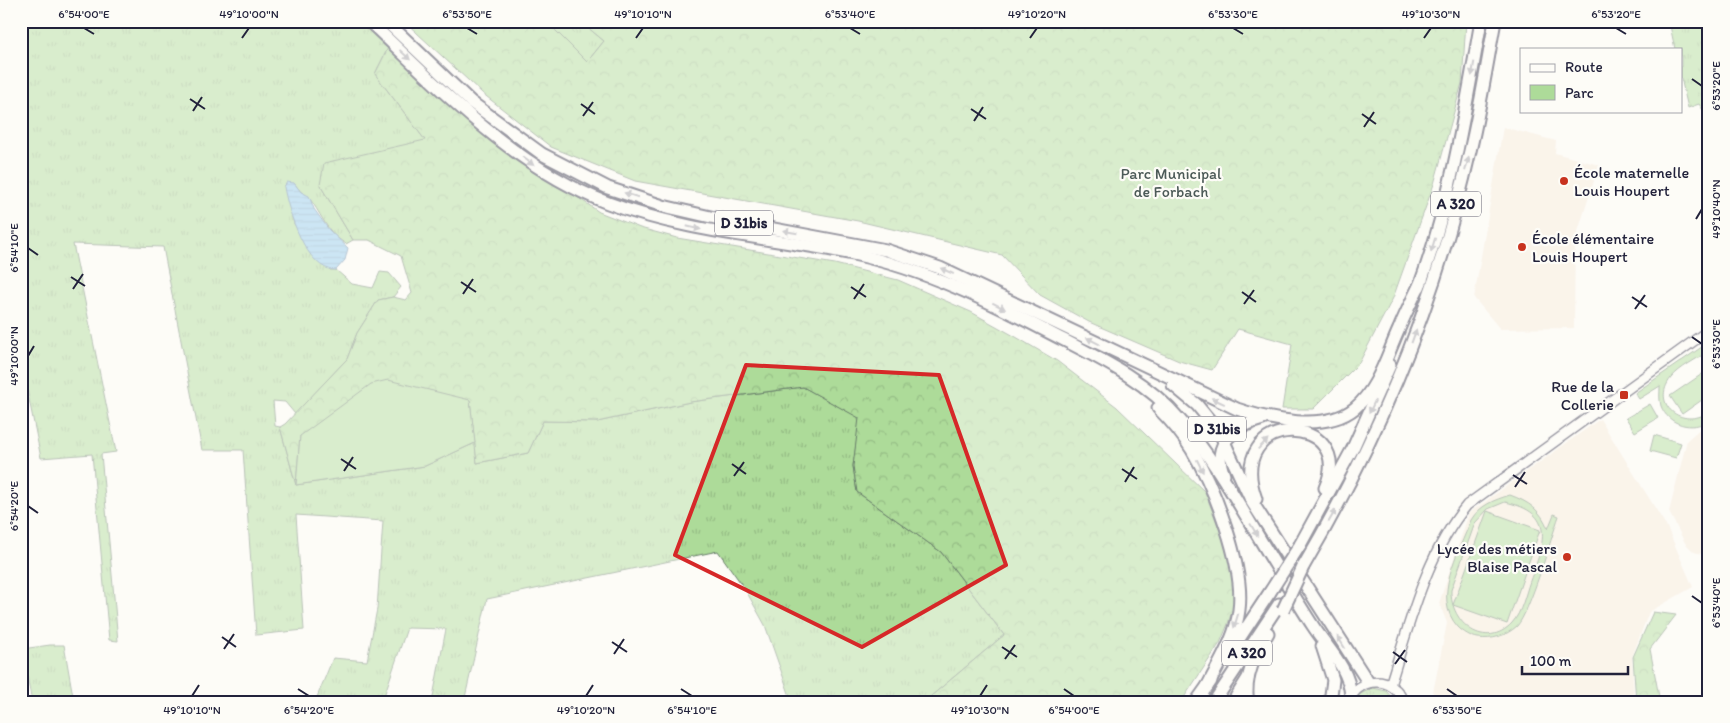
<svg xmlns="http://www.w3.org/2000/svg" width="1730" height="723" viewBox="0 0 1730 723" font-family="Itim,sans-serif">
<defs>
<pattern id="grass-tufts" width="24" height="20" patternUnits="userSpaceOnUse" patternTransform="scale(1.25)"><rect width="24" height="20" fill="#addb99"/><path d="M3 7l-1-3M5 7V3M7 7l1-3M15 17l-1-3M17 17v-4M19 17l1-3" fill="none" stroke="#95bc85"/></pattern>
<pattern id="forest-crowns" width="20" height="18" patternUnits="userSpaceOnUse" patternTransform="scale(1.25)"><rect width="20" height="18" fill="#addb99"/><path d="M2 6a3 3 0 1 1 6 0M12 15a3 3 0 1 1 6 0" fill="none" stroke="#95bc85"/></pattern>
<pattern id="water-rules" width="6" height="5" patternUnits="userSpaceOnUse" patternTransform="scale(1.25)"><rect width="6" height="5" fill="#90caef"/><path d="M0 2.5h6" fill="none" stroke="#7cadce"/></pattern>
</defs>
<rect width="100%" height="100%" fill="#fdfcf7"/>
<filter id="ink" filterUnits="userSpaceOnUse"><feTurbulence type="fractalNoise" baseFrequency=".02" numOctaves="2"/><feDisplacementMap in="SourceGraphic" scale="10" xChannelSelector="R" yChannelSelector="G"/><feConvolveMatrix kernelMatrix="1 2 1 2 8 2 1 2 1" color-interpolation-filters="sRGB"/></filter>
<g filter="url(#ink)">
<!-- built -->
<g fill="#f6ebda">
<polygon points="1503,127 1556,141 1555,153 1599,165 1575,241 1574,328 1500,329 1474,298"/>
<polygon points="1600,419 1667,527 1693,587 1649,612 1632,657 1634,702 1431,702 1447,623 1439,603 1469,513"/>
<polygon points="1709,421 1709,556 1694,552 1685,543 1669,512 1687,440"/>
</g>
<!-- grass -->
<g fill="url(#grass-tufts)" stroke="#687e6a">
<path d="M21 21H358L388 48 375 74 425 140 320 185 353 240 346 244C340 240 334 236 330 230 322 221 311 194 301 192L294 183 284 186 294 224 330 270H336L352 284 373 288 380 272 389 273 401 287 393 297 378 300 357 333 347 359 295 414 285 402 273 401 275 426 280 427 296 485 425 466 475 443 477 463 528 453 543 421 597 422 690 402 803 387 860 418 853 466 857 492 941 552 1004 635 924 702H792L765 625 745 589 718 551 487 599 464 702H432L446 629 407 628 382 702H315L333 658 367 661 377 609 383 521 296 515 304 630 256 635 243 450H202L163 247 73 244 116 452 101 454 118 641 109 640 92 454 41 458 21 360Z"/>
<polygon points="546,21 580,21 604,41 587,62"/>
<polygon points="1669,21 1709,21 1709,119 1699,104 1688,108 1681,78 1681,49 1675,49"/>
<polygon points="50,645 64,645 74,702 32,702 22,649"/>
<polygon points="1373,688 1386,691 1396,702 1355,702 1360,694"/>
</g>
<!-- forest -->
<g fill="url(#forest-crowns)" stroke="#687e6a">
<polygon points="404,21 546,21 587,62 604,41 580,21 1466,21 1462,83 1434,184 1393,298 1359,363 1313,409 1282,409 1292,344 1238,329 1212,370 1179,361 1089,322 1040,295 1002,255 858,221 635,181 551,147 482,93"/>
<polygon points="388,48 474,126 599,212 640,228 677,238 835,264 898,280 971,312 1016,337 1057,361 1117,407 1205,492 1229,554 1237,594 1228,624 1220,643 1181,702 924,702 1004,635 941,552 857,492 853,466 859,418 803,387 690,402 597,422 543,421 528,453 477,463 470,400 300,436 296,485 280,427 285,424 347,359 357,333 378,300 393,297 406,300 412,293 401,256 369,240 353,240 320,185 324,163 425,140 375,74"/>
<polygon points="1653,612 1676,615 1650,649 1660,702 1636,702 1633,657"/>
</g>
<!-- green -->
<g fill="#addb99" stroke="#687e6a" fill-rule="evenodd">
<path d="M1709 342V351C1697 359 1680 367 1671 378 1650 404 1682 430 1709 412V420C1693 432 1668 425 1661 406 1659 399 1660 393 1660 386L1639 399 1635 393Z"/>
<polygon points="1705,372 1709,377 1709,395 1682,414 1670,396"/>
<polygon points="388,380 470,400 475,443 425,466 296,485 300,436 371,384"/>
<polygon points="1650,404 1658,418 1635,432 1626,418"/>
<polygon points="1654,435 1681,443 1676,458 1650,451"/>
<path d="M1510 495C1529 502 1541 510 1548 529L1554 514 1559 516C1551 538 1530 612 1517 626 1506 636 1492 640 1478 638 1471 637 1463 632 1458 627 1431 598 1459 552 1471 520 1480 505 1494 500 1510 495ZM1505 502C1557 513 1544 543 1530 581 1525 595 1522 612 1512 623 1486 651 1450 624 1451 590L1475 523 1488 509Z"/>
<polygon points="1487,511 1540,530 1507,624 1453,605"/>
</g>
<!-- water -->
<path fill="url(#water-rules)" stroke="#6487a7" d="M287 182 294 183 301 192 309 196 314 209 329 230 348 248 345 260 336 270C306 271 288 210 284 187Z"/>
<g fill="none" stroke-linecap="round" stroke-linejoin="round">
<defs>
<g id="secondary">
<path d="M1390 685C1410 623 1425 556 1467 505L1709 330"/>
<path d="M1349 702C1357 676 1395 675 1403 702"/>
</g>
<g id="highway">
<path d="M369 21C441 89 513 167 608 203 688 233 770 237 853 254 925 269 991 302 1056 336 1101 359 1147 381 1180 420 1216 461 1242 510 1270 556 1284 579 1298 603 1313 626 1328 649 1349 668 1351 696"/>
<path d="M386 21 471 102 542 154 608 188 663 206 715 218 886 250 940 268 1237 409C1269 420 1326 432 1355 408 1378 389 1387 355 1399 329 1406 312 1414 296 1422 280"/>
<path d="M1419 287C1451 201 1465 111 1481 21"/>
<polyline points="1173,385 1197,405 1220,433 1252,502 1368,682"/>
<path d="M1158 408C1170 420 1183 435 1192 450 1214 487 1245 566 1239 610 1236 637 1219 663 1207 687"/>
<path d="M1224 475C1210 442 1237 426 1263 419"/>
<path d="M1256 499C1223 408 1358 413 1325 488"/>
<polyline points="1300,545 1353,448 1390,365"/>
<path d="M1303 567C1379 438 1437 298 1470 151 1480 109 1487 64 1495 21"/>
<polyline points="1322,646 1333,680 1330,702"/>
<polyline points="1231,651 1270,592"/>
<polyline points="1196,702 1211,681"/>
<polyline points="1214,702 1279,604"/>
<polyline points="1233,702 1248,678"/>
<path d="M1248 702C1243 678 1256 653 1268 633"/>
</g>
</defs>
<!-- secondary casing -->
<use href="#secondary" stroke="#22223b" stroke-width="12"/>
<!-- highway casing -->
<use href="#highway" stroke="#22223b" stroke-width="15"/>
<!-- secondary -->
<use href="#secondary" stroke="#fdfcf7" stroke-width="9"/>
<!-- highway -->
<use href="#highway" stroke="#fdfcf7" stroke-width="11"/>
<defs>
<g id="highway-bridge">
<polyline points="1270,592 1300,545"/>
<polyline points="1283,610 1303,567"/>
</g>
</defs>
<!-- highway-bridge casing -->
<use href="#highway-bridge" stroke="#22223b" stroke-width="15" stroke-linecap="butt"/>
<!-- highway-bridge -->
<use href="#highway-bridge" stroke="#fdfcf7" stroke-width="11"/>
</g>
<!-- one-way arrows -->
<defs><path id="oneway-solid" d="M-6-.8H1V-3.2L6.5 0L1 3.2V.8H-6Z" transform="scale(1.25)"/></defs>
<g fill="#9a9aa2">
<use href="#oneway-solid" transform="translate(405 55) rotate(43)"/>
<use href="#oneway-solid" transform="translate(1473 69) rotate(100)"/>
<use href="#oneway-solid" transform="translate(528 161) rotate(37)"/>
<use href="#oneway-solid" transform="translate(1467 164) rotate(-75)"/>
<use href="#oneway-solid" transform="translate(631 195) rotate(-162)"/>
<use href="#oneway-solid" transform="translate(694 228) rotate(13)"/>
<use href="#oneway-solid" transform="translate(790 232) rotate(-170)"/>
<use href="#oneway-solid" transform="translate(1433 245) rotate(107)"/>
<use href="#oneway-solid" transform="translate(947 271) rotate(-156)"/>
<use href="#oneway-solid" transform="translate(999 306) rotate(27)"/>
<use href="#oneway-solid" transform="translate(1414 336) rotate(-70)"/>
<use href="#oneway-solid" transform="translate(1093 341) rotate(-153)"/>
<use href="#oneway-solid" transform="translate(1218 401) rotate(-155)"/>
<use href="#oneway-solid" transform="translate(1372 407) rotate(115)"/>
<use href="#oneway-solid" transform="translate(1263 444) rotate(-46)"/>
<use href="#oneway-solid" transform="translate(1200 466) rotate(64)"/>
<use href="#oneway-solid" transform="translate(1332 516) rotate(-61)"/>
<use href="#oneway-solid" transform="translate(1254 530) rotate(59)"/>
<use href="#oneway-solid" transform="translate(1236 621) rotate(107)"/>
<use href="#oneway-solid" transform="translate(1341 642) rotate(-122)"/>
</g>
</g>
<!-- marked area -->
<path d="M0 0H1730V723H0ZM746 365 939 375 1006 565 862 647 675 555Z" fill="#fdfcf7" fill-opacity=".55" fill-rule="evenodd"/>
<path fill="none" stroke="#d62828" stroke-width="4" stroke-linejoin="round" d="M746 365 939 375 1006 565 862 647 675 555Z"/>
<!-- ticks -->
<path fill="none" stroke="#22223b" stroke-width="2" d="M84 28 94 34M467 28 477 34M850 28 860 34M1233 28 1243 34M1616 28 1626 34M242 38 249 28M636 38 643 28M1030 38 1037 28M1424 38 1431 28M1692 79 1702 86M190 99 205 109M581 104 595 114M971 109 986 119M193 111 202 97M1362 114 1376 124M583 116 593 102M974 121 983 107M1364 127 1374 112M1696 219 1702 209M28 248 38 255M71 277 85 286M461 282 476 292M851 287 866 297M73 289 83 274M1242 292 1256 302M463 294 473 279M1632 297 1647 307M854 299 864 284M1244 304 1254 290M1635 309 1645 295M1692 337 1702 344M28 356 34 346M341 459 356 469M732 464 746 474M1122 469 1137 479M344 471 353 457M1513 475 1527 484M734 476 744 462M1125 482 1134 467M1515 487 1525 472M28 506 38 513M1692 596 1702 603M222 637 236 647M612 642 627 652M1002 647 1017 657M224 649 234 634M1393 652 1407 662M614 654 624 639M1005 659 1015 645M1395 664 1405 650M298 689 309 696M681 689 692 696M1064 689 1074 696M1447 689 1457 696M192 696 199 685M586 696 593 685M980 696 987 685"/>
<!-- markers -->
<g fill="#c8321e" stroke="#fdfcf7" stroke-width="2">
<circle cx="1564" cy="181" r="5"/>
<circle cx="1522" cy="247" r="5"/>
<rect x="1619" y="390" width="10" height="10" rx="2.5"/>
<circle cx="1567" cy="557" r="5"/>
</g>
<g text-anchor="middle" stroke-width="4.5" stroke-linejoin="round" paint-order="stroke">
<!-- shield labels -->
<g fill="#fdfcf7" stroke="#646373" stroke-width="1">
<rect x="1431" y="191.5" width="50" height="25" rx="4"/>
<rect x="715" y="210.5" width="58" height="25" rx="4"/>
<rect x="1188" y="416.5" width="58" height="25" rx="4"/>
<rect x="1222" y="640.5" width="50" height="25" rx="4"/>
</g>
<g font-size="15" font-weight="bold" fill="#22223b">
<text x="1456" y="209">A 320</text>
<text x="744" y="228">D 31bis</text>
<text x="1217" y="434">D 31bis</text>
<text x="1247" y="658">A 320</text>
</g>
<!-- poi labels -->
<g font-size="16" fill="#22223b" stroke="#fdfcf7" text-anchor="start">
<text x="1574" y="178">École maternelle<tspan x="1574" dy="18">Louis Houpert</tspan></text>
<text x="1532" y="244">École élémentaire<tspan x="1532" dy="18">Louis Houpert</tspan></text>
<text x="1614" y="392" text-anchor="end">Rue de la<tspan x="1614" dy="18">Collerie</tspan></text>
<text x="1557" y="554" text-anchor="end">Lycée des métiers<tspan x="1557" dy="18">Blaise Pascal</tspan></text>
</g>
<!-- park labels -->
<g font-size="16" fill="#4c5a57" stroke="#fdfcf7">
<text x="1171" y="179">Parc Municipal<tspan x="1171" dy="18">de Forbach</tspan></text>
</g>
</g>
<!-- margin -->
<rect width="1730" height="723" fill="none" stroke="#fdfcf7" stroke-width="55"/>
<!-- legend -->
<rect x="1520" y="48" width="162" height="65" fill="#fdfcf7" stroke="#a5a5ac"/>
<rect x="1530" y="64" width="25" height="8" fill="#fdfcf7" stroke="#a5a5ac"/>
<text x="1565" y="72" font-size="15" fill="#22223b">Route</text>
<rect x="1530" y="85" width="25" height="15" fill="#addb99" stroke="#a5a5ac"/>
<text x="1565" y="98" font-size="15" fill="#22223b">Parc</text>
<!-- scale -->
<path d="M1522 666v8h106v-8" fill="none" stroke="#22223b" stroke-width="2.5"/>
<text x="1530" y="666" font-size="15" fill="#22223b" stroke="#fdfcf7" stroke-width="4" paint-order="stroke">100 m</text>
<rect x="28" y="28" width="1674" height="668" fill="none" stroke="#22223b" stroke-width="2"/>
<g font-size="12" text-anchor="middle" fill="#22223b">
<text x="84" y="18">6°54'00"E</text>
<text x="249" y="18">49°10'00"N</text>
<text x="467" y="18">6°53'50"E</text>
<text x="643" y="18">49°10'10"N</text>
<text x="850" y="18">6°53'40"E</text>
<text x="1037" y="18">49°10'20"N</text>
<text x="1233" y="18">6°53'30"E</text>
<text x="1431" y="18">49°10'30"N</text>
<text x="1616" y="18">6°53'20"E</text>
<text transform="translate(1716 86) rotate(-90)" y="4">6°53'20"E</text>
<text transform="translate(1716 209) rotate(-90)" y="4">49°10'40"N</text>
<text transform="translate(14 248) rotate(-90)" y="4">6°54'10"E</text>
<text transform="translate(1716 344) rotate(-90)" y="4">6°53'30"E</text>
<text transform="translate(14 356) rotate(-90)" y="4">49°10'00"N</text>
<text transform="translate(14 506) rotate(-90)" y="4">6°54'20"E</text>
<text transform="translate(1716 603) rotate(-90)" y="4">6°53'40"E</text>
<text x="192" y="714">49°10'10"N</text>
<text x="309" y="714">6°54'20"E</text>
<text x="586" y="714">49°10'20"N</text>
<text x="692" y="714">6°54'10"E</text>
<text x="980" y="714">49°10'30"N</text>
<text x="1074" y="714">6°54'00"E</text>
<text x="1457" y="714">6°53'50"E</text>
</g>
</svg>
